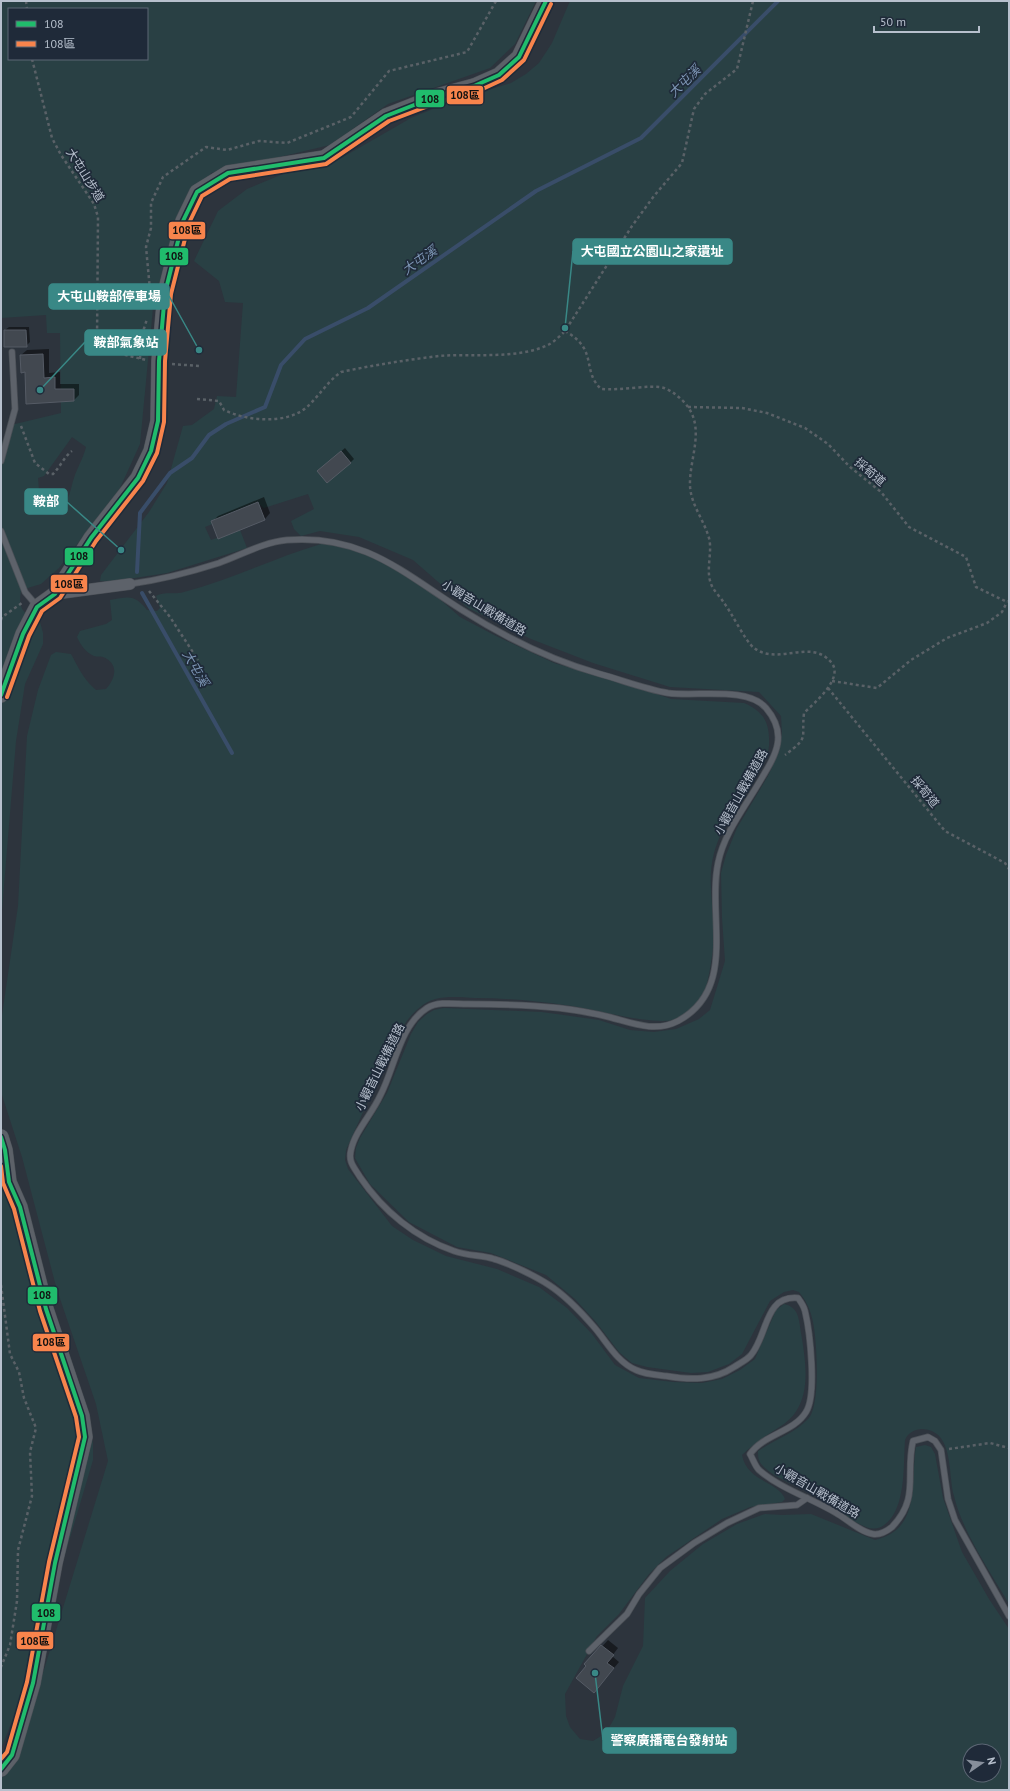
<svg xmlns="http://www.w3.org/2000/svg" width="1010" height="1791" viewBox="0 0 1010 1791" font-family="'PT Sans','Noto Sans TC',sans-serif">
<rect width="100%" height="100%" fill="#2d343d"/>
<!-- green -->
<g fill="#294044" fill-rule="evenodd">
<path d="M1 1H536L515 44 490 68 388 104 330 145 211 173 187 224 166 258 153 308 140 444 120 488 59 568 41 584 21 590C18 611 23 612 40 622L43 633V644L25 684 16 741 1 922V444L11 425 61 413 60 333H47L46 315 1 318ZM9 9H147V59H9ZM72 437 86 447C83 459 77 468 74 478 71 486 71 494 66 500L40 501 38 478 44 476Z"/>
<path d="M570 1H1009V1604C991 1573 962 1531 954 1496 949 1478 952 1452 940 1437 930 1426 911 1426 905 1440 903 1465 907 1513 881 1527 876 1529 871 1529 866 1527 850 1521 835 1506 820 1497 801 1486 777 1481 762 1465 758 1460 758 1456 758 1451 774 1440 795 1433 808 1419 821 1406 817 1341 813 1322 811 1311 806 1300 799 1292L793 1290 784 1292 770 1301 742 1354 729 1364 708 1372 691 1373 647 1367 632 1363 619 1352 596 1322 575 1299 546 1275 491 1253 457 1247 409 1222 370 1184 355 1158 356 1148 360 1138 387 1093 411 1034 418 1022 427 1014 434 1010 444 1008 542 1012 599 1020 630 1030 654 1032 676 1029 699 1019 710 1010 725 961 722 918 721 873 726 855 737 828 768 776 779 752 782 733 781 716 759 692 670 687 593 663 531 639 468 608 413 560 359 537 320 531 301 536 294 529 291 521 314 509 308 494 264 508 260 505 205 527 211 540 240 530 247 548 167 573 109 582 100 581 101 575 149 512 167 483 183 426 192 425 214 409 217 396 236 397 243 303 225 302 219 281 194 261 218 211 247 189 283 174 338 160 411 118 453 101 511 83 526 74 539 63 552 43Z"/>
<path d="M321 544 348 545 409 572 460 617 496 636 554 663 637 687 671 699 744 703C765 712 770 724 769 746 767 767 738 802 727 821 722 830 717 843 714 853 707 879 713 905 714 931 714 948 709 981 703 997 700 1003 689 1011 683 1016 665 1031 590 1007 565 1005 535 1001 505 998 475 998 456 997 434 994 419 1008 397 1026 384 1064 373 1089 364 1110 355 1130 346 1150L345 1160 348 1169 392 1226 413 1240 446 1256 497 1269 539 1287 567 1308 592 1334 615 1365 639 1378 673 1382 702 1383 722 1379 740 1370 755 1359 776 1310 784 1304C799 1307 799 1320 801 1333 806 1363 813 1403 784 1424 769 1434 755 1442 742 1455 747 1482 778 1481 785 1499L782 1502 750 1507 722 1519 666 1557 649 1574 619 1614 597 1636 565 1694 566 1716 570 1727 580 1739 593 1741 606 1733 615 1717 623 1686 643 1646 645 1598 670 1571 703 1544 737 1524 765 1514 782 1515 811 1514 875 1540C922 1529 910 1482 916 1447L925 1445 931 1447 935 1454 943 1498 962 1552 989 1599 1009 1629V1790H1V1775L43 1673 108 1461 96 1404 57 1290 22 1157 1 1092V1022L18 906 27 736 38 690 51 655 56 652 71 654C78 667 84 680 96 690L106 689C115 679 120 664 103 657 100 656 97 657 94 656 86 653 80 644 77 637L80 631 106 624 112 620 110 600C129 597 134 594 147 610L157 611 160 608 156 596C164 591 175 595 184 592 230 580 274 558 321 544ZM970 1751H994V1775H970Z"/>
<polygon points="1,1130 31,1243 70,1359 93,1443 93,1460 28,1680 1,1749"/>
</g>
<!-- shadow -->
<g fill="#0007">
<polygon points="9,327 29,327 30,342 26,346 5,330"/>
<polygon points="49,349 49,373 60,372 60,384 79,384 79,395 74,400 27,402 26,371 21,355 27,350"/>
<polygon points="345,448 354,459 350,463 318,471"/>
<polygon points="264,497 270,513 265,519 219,537 212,522 218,516"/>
<polygon points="608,1640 618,1648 612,1656 619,1662 594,1692 586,1664"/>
</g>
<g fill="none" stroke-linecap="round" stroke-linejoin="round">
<!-- stream -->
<g stroke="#394d69" stroke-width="4">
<polyline points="137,572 140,513 170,473 192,458 209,435 226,424 265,407 281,365 305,339 368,308 536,191 641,138 778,1"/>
<polyline points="142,593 232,753"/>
</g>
</g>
<!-- building -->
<g fill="#424850" stroke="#555b65">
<polygon points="4,330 26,330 27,347 4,347"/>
<polygon points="43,354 44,378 55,377 55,389 74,389 74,401 26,404 25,372 21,373 20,355"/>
<polygon points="341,451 351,463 327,483 317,471"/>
<polygon points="258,502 265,520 218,539 211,521"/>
<polygon points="601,1645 614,1655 607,1663 614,1668 594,1693 576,1678 586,1666 584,1664"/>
</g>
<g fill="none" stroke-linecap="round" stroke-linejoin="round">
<defs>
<g id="lane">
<polyline points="1,461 15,409 12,352"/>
<polyline points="1,531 25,592 37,606"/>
<path d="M130 584C160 580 191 572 219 563 241 555 264 542 287 540 363 534 402 572 462 610 506 638 550 660 600 674 622 680 645 689 668 693 696 697 747 686 766 708 789 735 775 756 760 781 745 807 724 833 718 863 707 916 738 989 678 1021 655 1033 632 1023 609 1017 593 1013 576 1010 559 1008 529 1005 498 1004 467 1004 455 1004 439 1001 427 1008 399 1026 395 1068 380 1096 372 1114 355 1131 351 1150 348 1162 354 1167 360 1177 383 1211 416 1238 454 1251 467 1256 482 1255 494 1259 509 1263 537 1277 549 1285 566 1296 581 1312 594 1327 607 1342 617 1362 636 1370 644 1374 657 1375 666 1376 690 1380 713 1381 734 1367 740 1363 747 1360 751 1355 768 1335 764 1295 798 1298 801 1302 804 1307 805 1311 810 1332 817 1395 806 1412 794 1432 764 1434 750 1454 753 1459 755 1466 759 1470 781 1489 811 1498 836 1513 847 1519 860 1532 873 1534 880 1535 887 1531 892 1527 920 1498 905 1475 913 1441L928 1437 935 1441 941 1450 948 1499 955 1520 1009 1616"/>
<polyline points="589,1651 627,1614 639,1594 660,1568 694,1543 727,1523 759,1508 797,1505 807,1498"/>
</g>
<polyline id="street" points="55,594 130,584"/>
<g id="secondary">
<polyline points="1,695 23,634 37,607 55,594 91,538 138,478 151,451 158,421 159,361 165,293 183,221 197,192 228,173 324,158 386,116 437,96 474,86 499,75 519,57 546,1"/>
<polyline points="1,1137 5,1150 9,1182 20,1207 46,1309 82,1416 85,1437 55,1563 33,1683 12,1755 1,1769"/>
</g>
</defs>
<!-- lane casing -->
<use href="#lane" stroke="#4b5057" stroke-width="7"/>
<!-- street casing -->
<use href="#street" stroke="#4b5057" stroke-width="12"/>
<!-- secondary casing -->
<use href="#secondary" stroke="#4b5057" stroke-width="16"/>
<!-- path -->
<g stroke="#5a6167" stroke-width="2.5" stroke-dasharray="3 3" stroke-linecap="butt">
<polyline points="26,1 27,9"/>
<polyline points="32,59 52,138 61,155 94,204 98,217 97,342 105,350 146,360"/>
<polyline points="150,290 146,247 151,228 151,203 163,177 206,147 227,150 259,141 287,143 351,117 389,71 467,52 496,1"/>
<path d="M565 331C599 350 581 370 601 389 618 391 651 384 664 388 672 391 678 396 684 402 707 427 689 457 690 486 691 505 704 520 709 538 713 554 704 573 713 588 716 593 721 598 724 603 732 613 745 641 754 648 778 666 810 638 831 662 845 678 814 703 804 713 801 740 810 736 785 755"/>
<polyline points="140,359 141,338 147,319"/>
<polyline points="172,364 199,366"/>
<path d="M197 399 219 401 224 410C247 421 286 425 307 407 319 396 328 381 341 372 374 365 406 360 439 356 474 353 515 360 548 345 554 342 560 336 565 331L632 226 654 196 682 163 694 109 705 94 737 69 753 1"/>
<polyline points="688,407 742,408 767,413 805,428 828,444 850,467 881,492 909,527 966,557 976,587 1007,602 1009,601"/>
<path d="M21 426 35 463 49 474H53C60 467 64 457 72 451"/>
<polyline points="149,591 170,617 198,660"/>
<polyline points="1,620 2,617 22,603"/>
<polyline points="832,681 877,688 911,660 947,638 987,623 1002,612 1007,602"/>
<polyline points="828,688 945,831 1005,863 1009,869"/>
<polyline points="1,1285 10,1354 19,1372 24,1398 36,1428 30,1452 32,1496 18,1550 17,1601 10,1645 1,1667"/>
<polyline points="949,1449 990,1443 1009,1448"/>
</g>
<!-- lane -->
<use href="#lane" stroke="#5d626a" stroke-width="5.5"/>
<!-- street -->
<use href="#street" stroke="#5d626a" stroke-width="11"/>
<!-- secondary -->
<use href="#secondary" stroke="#5c6168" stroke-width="15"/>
<defs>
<g id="bus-1">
<polyline points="1,695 23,634 37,607 55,594 91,538 138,478 151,451 158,421 159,361 165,293 183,221 197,192 228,173 324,158 386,116 437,96 474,86 499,75 519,57 546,1"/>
<polyline points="1,1137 5,1150 9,1182 20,1207 46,1309 82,1416 85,1437 55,1563 33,1683 12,1755 1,1769"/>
</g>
<g id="bus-2">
<polyline points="7,697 29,636 42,611 60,598 96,541 143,481 157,453 164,422 165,361 171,294 189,223 202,196 230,179 326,164 389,121 439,102 476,92 502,80 524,60 551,4"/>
<polyline points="1,1166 3,1183 14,1209 40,1311 76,1417 79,1437 49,1562 27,1682 7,1752 1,1759"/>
</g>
</defs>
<!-- bus-1 casing -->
<use href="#bus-1" stroke="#1f2a39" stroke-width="7"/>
<!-- bus-2 casing -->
<use href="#bus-2" stroke="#1f2a39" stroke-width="7"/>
<!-- bus-1 -->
<use href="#bus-1" stroke="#20bc6c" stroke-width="4"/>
<!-- bus-2 -->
<use href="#bus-2" stroke="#f8844c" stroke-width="4"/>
</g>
<g text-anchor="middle" stroke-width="3.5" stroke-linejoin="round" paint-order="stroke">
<!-- street labels -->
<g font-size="12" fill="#b7c0cd" stroke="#1f2a39">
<text transform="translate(85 175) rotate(58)" y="4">大屯山步道</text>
<text transform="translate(870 472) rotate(40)" y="4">採筍道</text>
<text transform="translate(484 608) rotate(31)" y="4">小觀音山戰備道路</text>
<text transform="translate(741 792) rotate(-61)" y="4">小觀音山戰備道路</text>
<text transform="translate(925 792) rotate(51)" y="4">採筍道</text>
<text transform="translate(380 1067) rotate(-64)" y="4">小觀音山戰備道路</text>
<text transform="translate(817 1491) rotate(30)" y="4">小觀音山戰備道路</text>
</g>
<!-- water labels -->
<g font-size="13" font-style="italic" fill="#7d96b5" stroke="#1f2a39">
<text transform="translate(684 81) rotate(-45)" y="5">大屯溪</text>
<text transform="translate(419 260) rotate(-35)" y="5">大屯溪</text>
<text transform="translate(196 668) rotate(60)" y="5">大屯溪</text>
</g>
</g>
<!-- callouts -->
<path fill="none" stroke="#398886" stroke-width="1.5" d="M565 328L573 251M199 350L169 296M40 390L85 342M121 550L67 502M595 1673L603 1740"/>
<g fill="#398886" stroke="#1f2a39" stroke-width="1.5">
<circle cx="565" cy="328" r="4"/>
<circle cx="199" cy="350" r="4"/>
<circle cx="40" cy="390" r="4"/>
<circle cx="121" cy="550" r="4"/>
<circle cx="595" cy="1673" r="4"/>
</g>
<g fill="#398886" stroke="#398886" stroke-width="1.5">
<rect x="573" y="239" width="159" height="25" rx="4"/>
<rect x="49" y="284" width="120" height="25" rx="4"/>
<rect x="85" y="330" width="81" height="25" rx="4"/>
<rect x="25" y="489" width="42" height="25" rx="4"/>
<rect x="603" y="1728" width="133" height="25" rx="4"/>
</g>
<g font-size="13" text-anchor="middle" font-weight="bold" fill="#fff">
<text x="652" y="256">大屯國立公園山之家遺址</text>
<text x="109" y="301">大屯山鞍部停車場</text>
<text x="126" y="347">鞍部氣象站</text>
<text x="46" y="506">鞍部</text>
<text x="669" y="1745">警察廣播電台發射站</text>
</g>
<g stroke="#1f2a39" stroke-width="1.5">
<rect x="446" y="85" width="38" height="20" rx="4" fill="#f8844c"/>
<rect x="415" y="89" width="30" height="19" rx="4" fill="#20bc6c"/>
<rect x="168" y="221" width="38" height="19" rx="4" fill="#f8844c"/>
<rect x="159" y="247" width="30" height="19" rx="4" fill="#20bc6c"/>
<rect x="64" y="547" width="30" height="19" rx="4" fill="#20bc6c"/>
<rect x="50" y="574" width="38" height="19" rx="4" fill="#f8844c"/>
<rect x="27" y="1286" width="31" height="19" rx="4" fill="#20bc6c"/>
<rect x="32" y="1333" width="38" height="19" rx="4" fill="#f8844c"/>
<rect x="31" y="1603" width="30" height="19" rx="4" fill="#20bc6c"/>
<rect x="16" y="1631" width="38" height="19" rx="4" fill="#f8844c"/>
</g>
<g font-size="11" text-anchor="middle" font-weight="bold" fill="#111">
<text x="465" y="99">108區</text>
<text x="430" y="103">108</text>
<text x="187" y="234">108區</text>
<text x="174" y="260">108</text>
<text x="79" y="560">108</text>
<text x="69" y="588">108區</text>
<text x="42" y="1299">108</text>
<text x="51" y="1346">108區</text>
<text x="46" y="1617">108</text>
<text x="35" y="1645">108區</text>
</g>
<!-- border -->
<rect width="1010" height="1791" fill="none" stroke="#b7c0cd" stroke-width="4"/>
<!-- legend -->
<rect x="8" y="8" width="140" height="52" fill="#1f2a39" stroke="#5c6674"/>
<rect x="16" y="21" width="20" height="6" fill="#20bc6c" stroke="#5c6674"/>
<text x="44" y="28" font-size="12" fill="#b7c0cd">108</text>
<rect x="16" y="41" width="20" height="6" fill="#f8844c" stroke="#5c6674"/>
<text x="44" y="48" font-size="12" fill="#b7c0cd">108區</text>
<!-- north arrow -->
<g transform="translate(982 1763) rotate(77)"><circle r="19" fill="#1f2a39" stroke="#5c6674"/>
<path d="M0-3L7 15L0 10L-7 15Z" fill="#878f9b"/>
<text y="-6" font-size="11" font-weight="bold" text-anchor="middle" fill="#b7c0cd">N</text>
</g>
<!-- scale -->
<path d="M874 26v6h105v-6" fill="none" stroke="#b7c0cd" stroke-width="2"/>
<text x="880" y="26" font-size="12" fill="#b7c0cd" stroke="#1f2a39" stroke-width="3" paint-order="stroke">50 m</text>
</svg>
